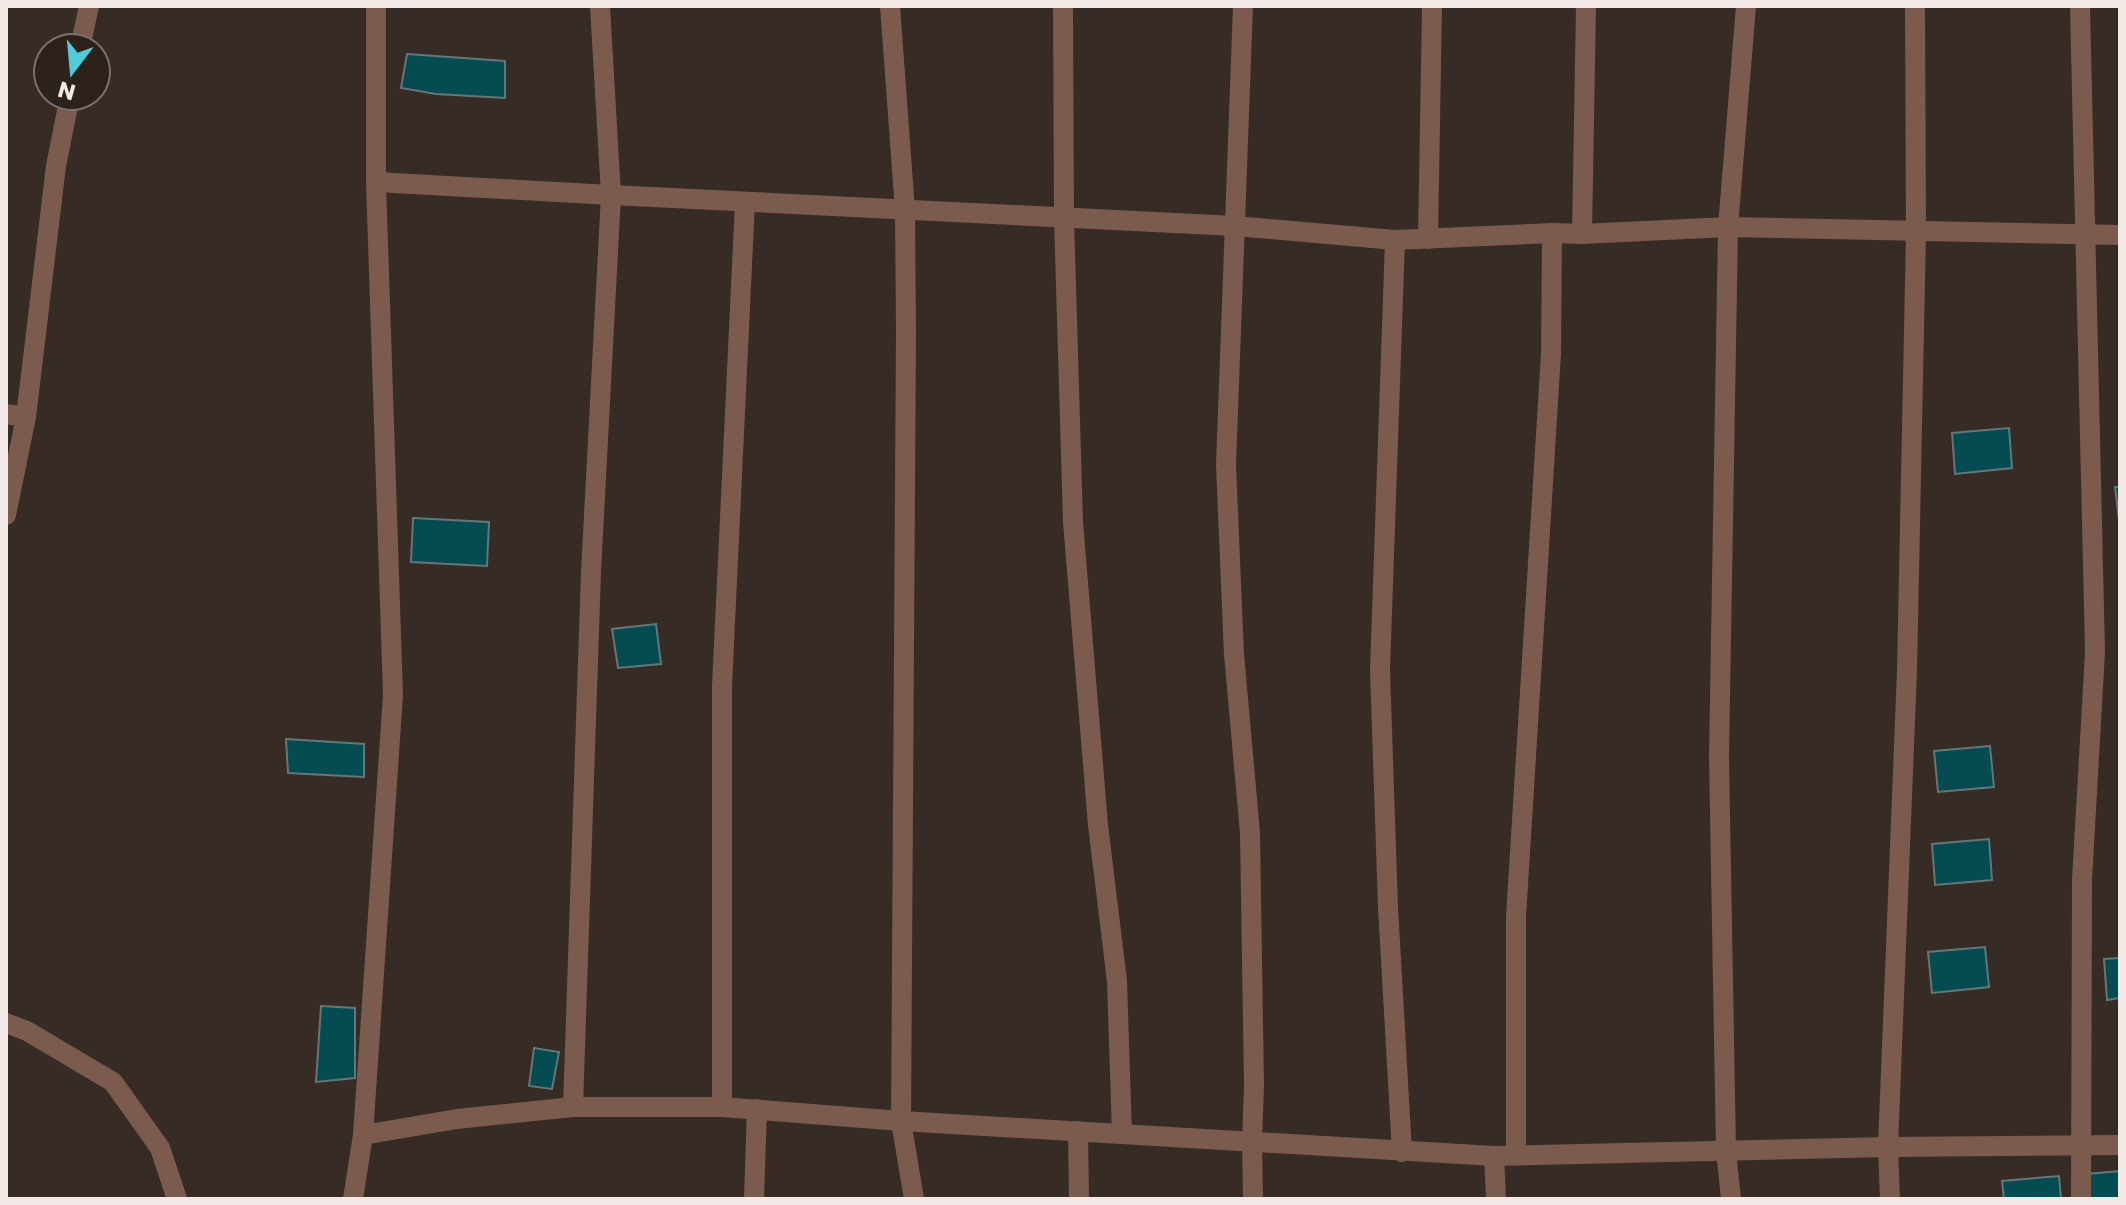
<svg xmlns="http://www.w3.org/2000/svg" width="2126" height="1205" viewBox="0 0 2126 1205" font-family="Poppins,sans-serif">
<rect width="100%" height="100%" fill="#362b25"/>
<!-- building -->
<g fill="#054b52" stroke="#657678" stroke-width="2">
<polygon points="407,54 505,61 505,98 436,94 401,88"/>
<polygon points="2009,428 2012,468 1955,474 1952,433"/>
<polygon points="2115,487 2120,487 2120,528"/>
<polygon points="413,518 489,522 487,566 411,562"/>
<polygon points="656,624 661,664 618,668 612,629"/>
<polygon points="286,739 364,744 364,777 288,773"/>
<polygon points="1990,746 1994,787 1938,792 1934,751"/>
<polygon points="1989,839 1992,880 1935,885 1932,844"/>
<polygon points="1985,947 1989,987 1932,993 1928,952"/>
<polygon points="2120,958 2120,998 2107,1000 2104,959"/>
<polygon points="321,1006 355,1008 355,1078 316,1082"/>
<polygon points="534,1048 559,1052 552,1089 529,1086"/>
<polygon points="2120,1171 2120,1199 2088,1199 2086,1174"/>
<polygon points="2059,1176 2061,1199 2004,1199 2002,1181"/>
</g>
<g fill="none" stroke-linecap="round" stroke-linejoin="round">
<!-- minor -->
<g stroke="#7a5b4d" stroke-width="20">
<polyline points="890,6 905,210 906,331 901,1121 914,1199"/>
<polyline points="1063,6 1064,218 1073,522 1098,825 1117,981 1122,1134"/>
<polyline points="1243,6 1226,465 1234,654 1250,833 1254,1086 1252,1140 1253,1199"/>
<polyline points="2080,6 2095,652 2082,880 2081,1199"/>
<polyline points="80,48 89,6"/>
<polyline points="376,182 611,195 1235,226 1395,240 1552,233 1582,234 1728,227 2120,235"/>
<polyline points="1582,234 1586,6"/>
<polyline points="1428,239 1432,6"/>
<polyline points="1395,240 1380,670 1388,907 1402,1152"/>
<polyline points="6,414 26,417"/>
<polyline points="6,515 26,417 56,166 70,96"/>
<polyline points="6,1023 27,1031 113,1082 160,1148 177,1199"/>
<polyline points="573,1107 591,572 611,195 600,6"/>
<polyline points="722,1107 722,686 745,202"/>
<polyline points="1078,1131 1079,1199"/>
<polyline points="363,1135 457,1119 573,1107 722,1107 901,1121 1494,1156 1888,1147 2120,1145"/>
<polyline points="1516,1155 1516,917 1551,354 1552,233"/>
<polyline points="1494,1156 1496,1199"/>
<polyline points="353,1199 363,1135 393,695 376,182 376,6"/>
<polyline points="754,1199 757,1109"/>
<polyline points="1731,1199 1726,1151 1719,757 1728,227 1746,6"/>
<polyline points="1890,1199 1888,1147 1907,671 1916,232 1915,6"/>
</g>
</g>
<!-- border -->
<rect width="2126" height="1205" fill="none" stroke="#f2e9e6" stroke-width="16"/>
<!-- north arrow -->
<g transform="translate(72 72) rotate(196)"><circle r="38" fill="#2c211b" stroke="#7b716c" stroke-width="2"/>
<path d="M0-6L14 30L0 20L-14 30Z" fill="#52cbd8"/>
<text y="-12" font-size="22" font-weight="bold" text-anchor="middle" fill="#f2e9e6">N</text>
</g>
</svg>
